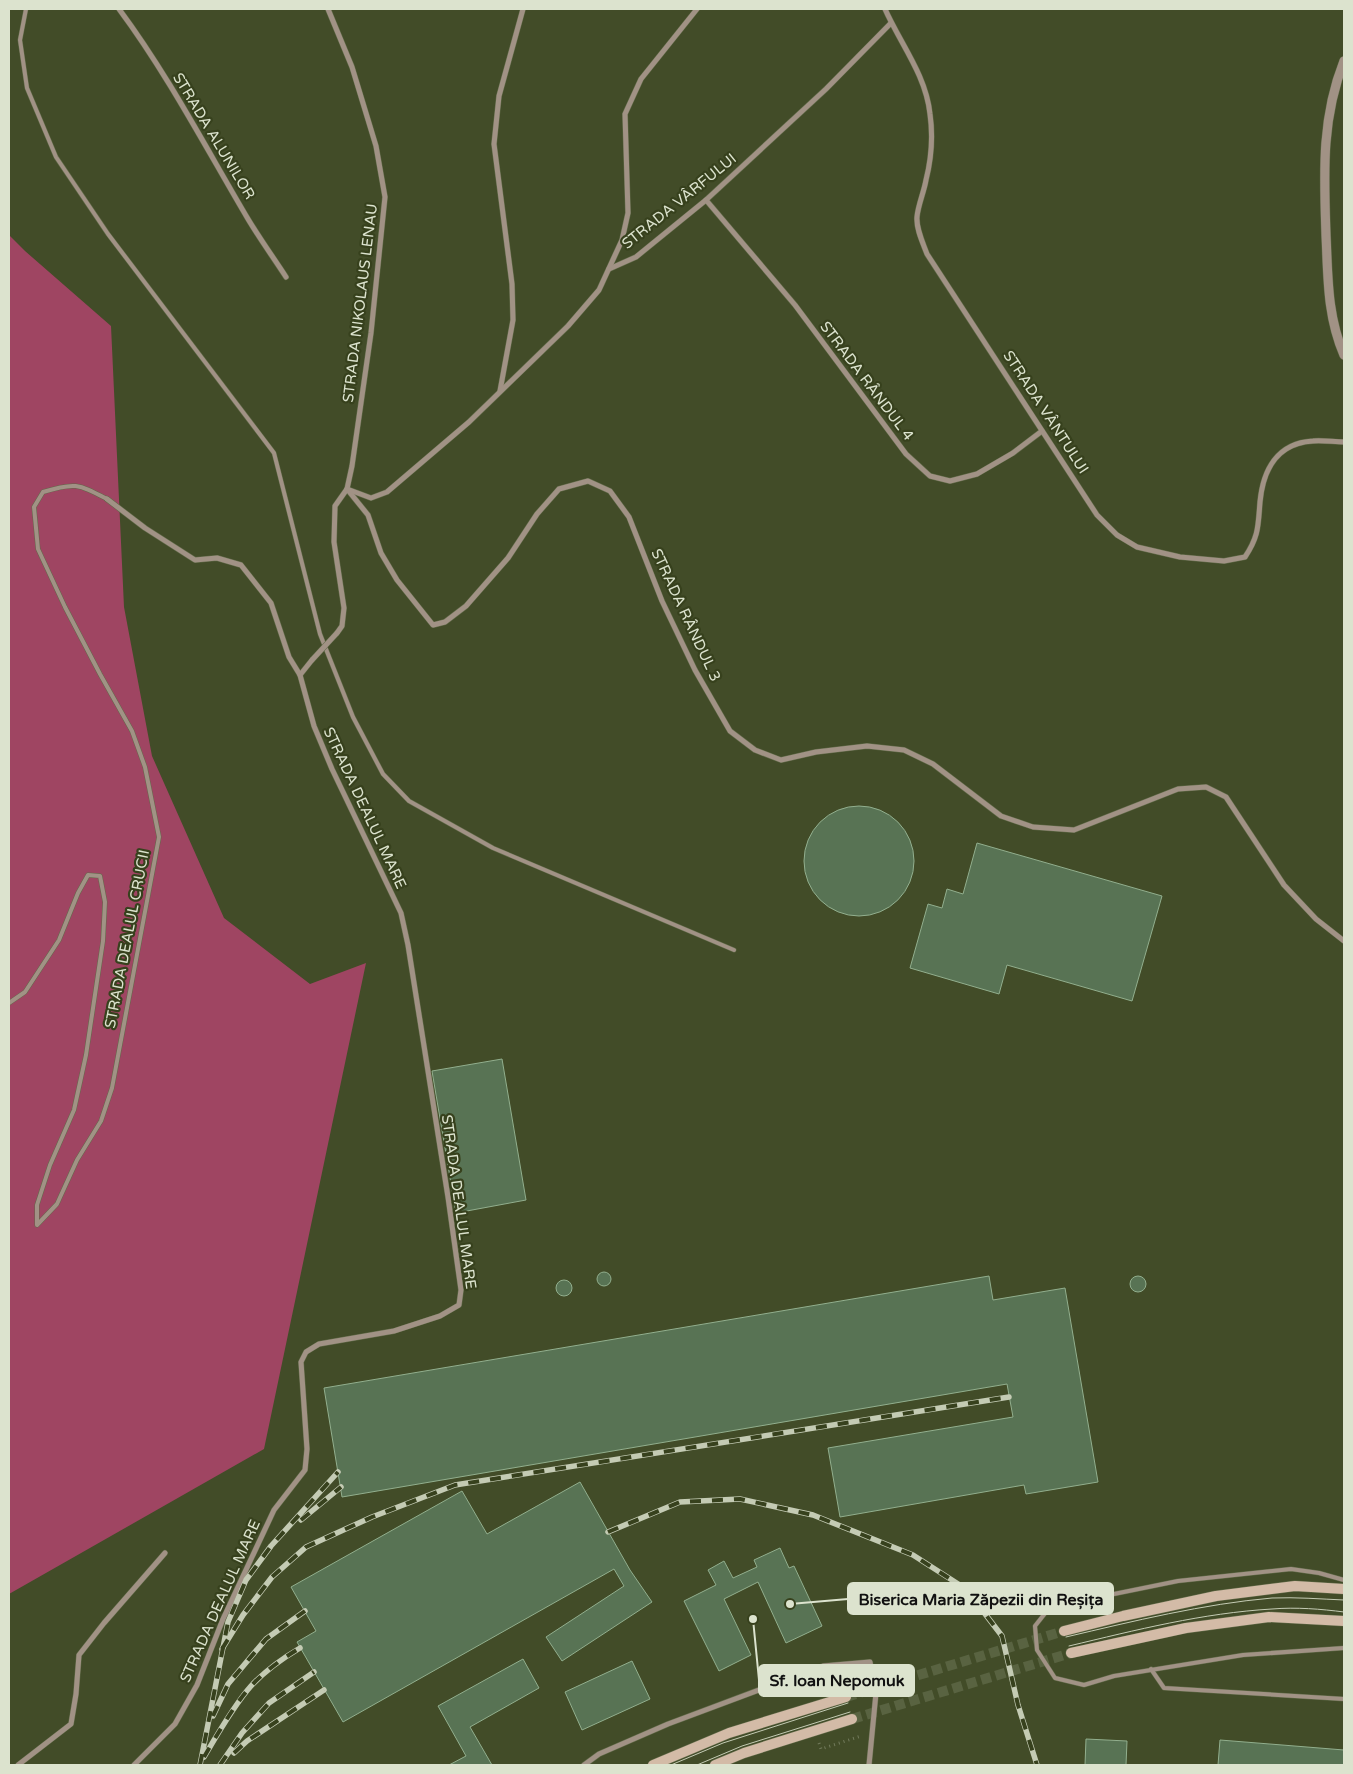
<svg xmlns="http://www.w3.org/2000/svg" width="1353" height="1774" viewBox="0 0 1353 1774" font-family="'Varela Round',sans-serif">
<rect width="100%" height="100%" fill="#424c28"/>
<!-- green -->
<polygon fill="#9f4562" points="9,235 25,251 111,326 124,607 152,756 224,918 310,984 366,963 264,1449 9,1594"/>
<!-- building -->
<g fill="#587354" stroke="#92af8e">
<circle cx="859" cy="861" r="55"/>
<polygon points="977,843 1162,896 1132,1001 1007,965 999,994 910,968 928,904 942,908 947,889 963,894"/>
<polygon points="502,1059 526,1200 456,1213 432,1071"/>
<circle cx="604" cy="1279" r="7"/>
<polygon points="989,1276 993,1300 1065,1288 1098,1482 1026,1494 1024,1485 840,1517 828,1448 1013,1417 1007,1384 342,1497 324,1388"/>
<circle cx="1138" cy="1284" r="8"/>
<circle cx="564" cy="1288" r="8"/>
<polygon points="580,1482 630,1570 652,1602 562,1661 546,1637 624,1586 614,1569 343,1722 297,1642 316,1631 291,1587 462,1491 487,1534"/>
<polygon points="780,1548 789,1568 794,1566 822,1626 786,1643 758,1582 724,1599 751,1655 719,1671 684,1601 716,1585 708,1570 724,1561 733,1578 757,1567 754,1560"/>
<polygon points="523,1659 539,1688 470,1727 492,1765 449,1765 466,1756 438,1706"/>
<polygon points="632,1661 650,1699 582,1730 565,1692"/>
<polygon points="1086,1739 1127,1741 1126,1765 1085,1765"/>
<polygon points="1220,1740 1344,1750 1344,1765 1218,1765"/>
</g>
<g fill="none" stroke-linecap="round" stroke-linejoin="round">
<!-- secondary-tunnel -->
<g stroke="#596341" stroke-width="10" stroke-dasharray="10 5" stroke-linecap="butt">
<polyline points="846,1697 1064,1631"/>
<polyline points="852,1719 1071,1653"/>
</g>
<defs>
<g id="service">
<polyline points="26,9 20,40 27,88 56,157 108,234 274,453 320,634 353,717 383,774 409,801 493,848 734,950"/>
<path d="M9 1003 25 992 59 940 78 893 88 875 100 876 105 902 103 941 86 1055 74 1110 50 1165 37 1205V1225L57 1204 77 1160 101 1121 112 1088 159 837 145 767 132 731 100 674 65 607 38 549 34 507 43 492C75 482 78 484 107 499"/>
<polyline points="1344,1580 1319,1573 1291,1569 1178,1581 1050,1607 1035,1626 1037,1650 1055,1678 1084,1685 1114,1676 1243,1655 1344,1648"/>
<polyline points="1151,1669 1164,1688 1344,1699"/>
</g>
<g id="minor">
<path d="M119 9C168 75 206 148 248 219 260 239 273 257 286 277"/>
<polyline points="328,9 352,67 376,146 385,197 371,333 352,466 347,489 335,506 334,542 344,608 342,626 337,633"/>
<path d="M885 9C900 43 926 75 930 114 933 135 931 160 926 180 924 192 918 205 917 217 916 229 923 243 927 254L1097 515 1117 535 1137 547 1180 557 1224 561 1245 557C1259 536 1258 526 1260 502 1263 470 1277 443 1313 441 1323 440 1334 442 1344 442"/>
<polyline points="706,200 795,305 906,454 930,476 950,481 977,474 1013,453 1042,431"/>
<polyline points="609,269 636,257 706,200 826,89 891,23"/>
<polyline points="500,391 513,320 512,284 494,144 499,96 523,9"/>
<polyline points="347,489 368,515 381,553 397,580 433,625 445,622 466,606 508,558 537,514 559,489 588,481 610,491 629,517 662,601 695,670 730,731 755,750 781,760 816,752 867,746 904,750 933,764 1001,816 1033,827 1074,830 1178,789 1206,787 1226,797 1284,885 1316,919 1344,941"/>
<polyline points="347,489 371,498 387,492 469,422 568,326 599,290 622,240 628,213 625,114 641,79 697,9"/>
<polyline points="107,499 145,528 195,560 217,558 241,565 271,603 289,657 300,675 314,726 332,769 401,913 408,945 448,1197 461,1290 459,1305 440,1316 394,1331 319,1344 306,1352 301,1362 307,1449 305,1470 274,1510 223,1619 197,1685 175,1724 134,1765"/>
<polyline points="300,675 312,660"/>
<polyline points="18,1765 71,1724 76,1694 79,1655 104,1623 165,1553"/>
<polyline points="584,1765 599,1754 668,1724 823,1666 870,1662 876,1693 869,1765"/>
</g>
<path id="tertiary" d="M1344 61C1321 119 1324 174 1326 235 1328 276 1327 316 1344 355"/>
<g id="secondary">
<polyline points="1064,1631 1123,1616 1216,1596 1295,1586 1344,1589"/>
<polyline points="1071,1653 1186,1628 1269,1617 1344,1621"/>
<polyline points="653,1765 729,1733 846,1697"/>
<polyline points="715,1765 744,1753 852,1719"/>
</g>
</defs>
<!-- service casing -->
<use href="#service" stroke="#616a49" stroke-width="5"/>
<!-- minor casing -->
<use href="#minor" stroke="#616a49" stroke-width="6"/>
<!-- tertiary casing -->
<use href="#tertiary" stroke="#616a49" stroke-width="10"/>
<!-- secondary casing -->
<use href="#secondary" stroke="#616a49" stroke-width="11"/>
<!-- path -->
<g stroke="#727b5c" stroke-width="3" stroke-dasharray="1 4" stroke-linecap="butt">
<polyline points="800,1685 803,1698"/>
<polyline points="819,1743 821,1749 861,1736"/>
</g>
<!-- service -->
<use href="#service" stroke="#a19285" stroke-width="4"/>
<!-- minor -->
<use href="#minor" stroke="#a19285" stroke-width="5"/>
<!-- tertiary -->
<use href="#tertiary" stroke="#a19285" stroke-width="9"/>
<!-- secondary -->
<use href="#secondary" stroke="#d3bba7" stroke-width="10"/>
<!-- tram -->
<g stroke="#c4cbb4" stroke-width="1">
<path d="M1066 1637C1134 1621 1203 1604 1272 1598 1296 1597 1320 1599 1344 1600"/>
<path d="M1069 1646C1136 1630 1203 1613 1272 1609 1296 1607 1321 1609 1344 1612"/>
<polyline points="671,1765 723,1743 848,1703"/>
<polyline points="697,1765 742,1746 850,1712"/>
</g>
<defs>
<g id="rail">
<polyline points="301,1520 341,1487"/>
<polyline points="608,1532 680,1502 740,1499 813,1515 913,1555 966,1589 1002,1636 1018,1705 1037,1765"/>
<polyline points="222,1649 243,1615 272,1577 306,1547 372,1517 455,1485 1009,1397"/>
<polyline points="213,1716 228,1684 266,1639 305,1611"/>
<polyline points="234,1753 247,1741 324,1690"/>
<path d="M204 1757C217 1735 234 1705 251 1686 265 1671 283 1658 300 1648"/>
<polyline points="200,1765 228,1622 246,1580 271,1546 338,1472"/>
<polyline points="220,1765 242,1733 269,1703 314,1672"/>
</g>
</defs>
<!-- rail casing -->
<use href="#rail" stroke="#c4cbb4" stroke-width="5.5"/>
<!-- rail -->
<use href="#rail" stroke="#37411d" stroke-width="4" stroke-dasharray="11" stroke-linecap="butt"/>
<defs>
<polyline id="minor-bridge" points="312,660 337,633"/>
</defs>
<!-- minor-bridge casing -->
<use href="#minor-bridge" stroke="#616a49" stroke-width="6" stroke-linecap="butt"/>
<!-- minor-bridge -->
<use href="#minor-bridge" stroke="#a19285" stroke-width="5"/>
</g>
<g text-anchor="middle" stroke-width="4.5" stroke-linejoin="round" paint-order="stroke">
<!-- street labels -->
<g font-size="15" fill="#dce3ce" stroke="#37411d">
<text transform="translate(214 136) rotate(59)" y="5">STRADA ALUNILOR</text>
<text transform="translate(679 201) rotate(-39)" y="5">STRADA VÂRFULUI</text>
<text transform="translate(360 303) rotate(-83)" y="5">STRADA NIKOLAUS LENAU</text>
<text transform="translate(867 381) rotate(53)" y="5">STRADA RÂNDUL 4</text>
<text transform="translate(1046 412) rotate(57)" y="5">STRADA VÂNTULUI</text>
<text transform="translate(686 615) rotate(65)" y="5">STRADA RÂNDUL 3</text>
<text transform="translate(365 808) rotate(65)" y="5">STRADA DEALUL MARE</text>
<text transform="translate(127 939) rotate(-79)" y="5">STRADA DEALUL CRUCII</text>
<text transform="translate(459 1202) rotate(82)" y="5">STRADA DEALUL MARE</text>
<text transform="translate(220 1601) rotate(-66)" y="5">STRADA DEALUL MARE</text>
</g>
</g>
<!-- callouts -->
<path fill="none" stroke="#dce3ce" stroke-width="2" d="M790 1604L848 1599M753 1619L759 1680"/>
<g fill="#dce3ce" stroke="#37411d" stroke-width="2">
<circle cx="790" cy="1604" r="5"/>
<circle cx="753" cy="1619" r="5"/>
</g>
<g fill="#dce3ce" stroke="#dce3ce" stroke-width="2">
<rect x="848" y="1583" width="265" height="31" rx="5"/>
<rect x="759" y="1665" width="155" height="31" rx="5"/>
</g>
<g font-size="16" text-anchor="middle" font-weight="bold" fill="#111">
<text x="981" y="1605">Biserica Maria Zăpezii din Reșița</text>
<text x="837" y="1686">Sf. Ioan Nepomuk</text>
</g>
<!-- border -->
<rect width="1353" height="1774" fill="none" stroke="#dce3ce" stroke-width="20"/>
</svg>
